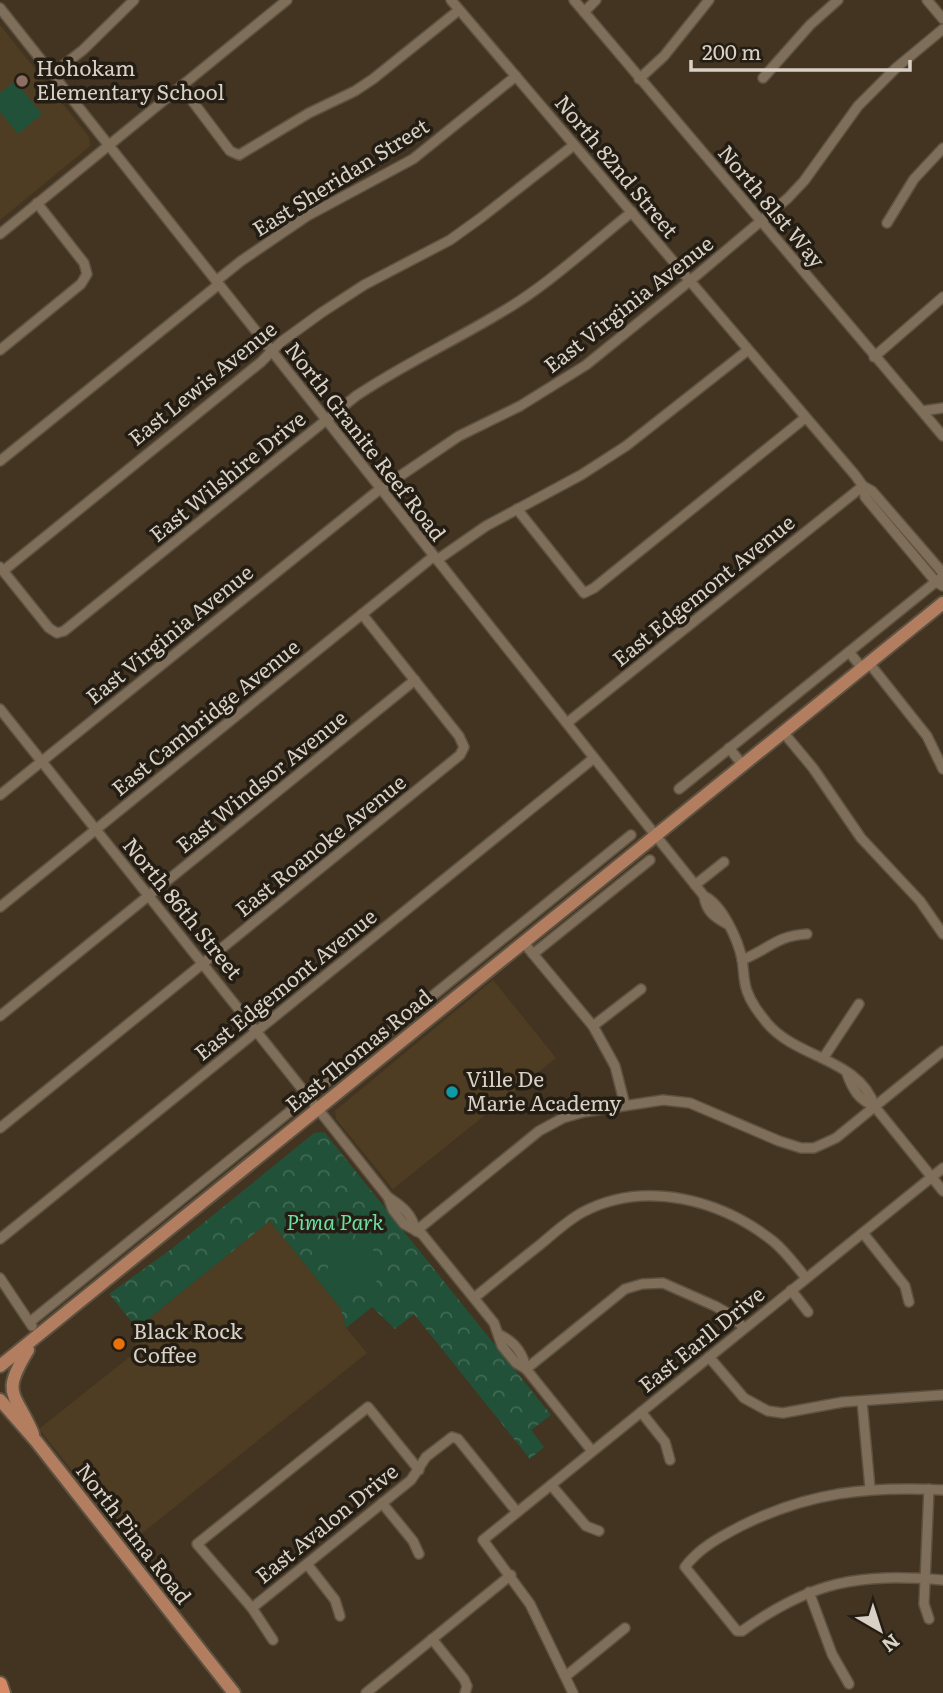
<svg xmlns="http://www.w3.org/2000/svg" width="943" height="1693" viewBox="0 0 943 1693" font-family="Literata,serif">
<defs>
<pattern id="park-crowns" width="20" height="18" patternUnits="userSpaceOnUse" patternTransform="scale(1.75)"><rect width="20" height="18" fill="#215138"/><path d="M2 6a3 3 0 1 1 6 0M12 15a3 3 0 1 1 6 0" fill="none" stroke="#416953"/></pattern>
</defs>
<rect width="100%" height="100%" fill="#423421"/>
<!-- built -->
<g fill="#4f3d23">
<polygon points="0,25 89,137 90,146 0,220"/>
<polygon points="493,980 556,1058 393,1189 336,1119 335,1111"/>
<polygon points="270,1221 341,1309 346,1328 367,1353 126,1546 101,1513 90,1493 39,1429 132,1355 136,1343 133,1338 141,1333 137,1328"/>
</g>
<!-- park -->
<polygon fill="url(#park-crowns)" points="320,1132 325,1133 551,1415 531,1430 544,1447 530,1459 414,1314 395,1329 372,1307 346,1328 341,1309 270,1221 137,1328 109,1294 170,1250 314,1133"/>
<!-- pitch -->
<g fill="#215138">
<polygon points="15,81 42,114 18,134 0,112 0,93"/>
<polygon points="361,1222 389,1233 383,1248 355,1237"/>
<circle cx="354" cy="1268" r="26"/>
</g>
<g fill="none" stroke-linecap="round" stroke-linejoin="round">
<defs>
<g id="minor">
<polyline points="451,0 855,475 863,486 865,497 936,582 943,586"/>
<polyline points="574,0 943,436"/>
<polyline points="927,0 943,19"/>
<path d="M0 8 664 846 704 896C722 904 738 940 742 959 744 970 743 980 747 991 751 1003 759 1013 767 1023 797 1059 859 1058 875 1107L943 1191"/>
<polyline points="584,12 596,0"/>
<polyline points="52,74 83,50 134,0"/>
<polyline points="763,78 810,25 838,0"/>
<polyline points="639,79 664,56 709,0"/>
<polyline points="181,86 230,151 239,155 309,113 355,91 373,79 459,10"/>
<polyline points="887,223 914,179 943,148"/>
<polyline points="0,234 287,0"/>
<polyline points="216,281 241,261 307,216 413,159 516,76"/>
<polyline points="0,350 81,284 87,274 84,263 37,203"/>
<polyline points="874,357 943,297"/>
<polyline points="922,411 943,408"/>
<polyline points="0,461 218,285"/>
<polyline points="863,486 872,491 943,573"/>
<polyline points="517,509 584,593 594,588 805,418"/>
<polyline points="437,560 486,526 581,475 626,446 748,350"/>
<path d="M0 567 49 628 57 633 64 631 356 396C402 365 452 342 500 313 547 286 589 246 632 212"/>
<polyline points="3,571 261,362 281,342 321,313 364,285 450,240 482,217 574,145"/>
<polyline points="849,652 862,668"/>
<polyline points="869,663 927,736 943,769"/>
<polyline points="0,709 388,1197 393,1210 404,1224 422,1234 494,1323 502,1346 516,1363 526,1369 592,1451"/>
<polyline points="567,723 863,486"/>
<polyline points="783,732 813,768 861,838 920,901 943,934"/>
<polyline points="729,748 742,764"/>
<polyline points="679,789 943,576"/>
<polyline points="0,795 375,493 459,436 520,406 586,365 697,275 788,198 804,181 858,106 896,68 943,29"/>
<polyline points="695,885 724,862"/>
<path d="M704 896C706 911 714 917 727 924"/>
<polyline points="0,907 434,556"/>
<polyline points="523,942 593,1026 615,1066 625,1105"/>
<polyline points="533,954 650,860"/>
<path d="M742 960C770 949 775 936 807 934"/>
<polyline points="0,1016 415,680"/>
<polyline points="593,1026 641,989"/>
<polyline points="824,1057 859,1004"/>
<path d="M847 1074C853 1090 858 1099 875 1107"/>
<polyline points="0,1128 460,755 464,747 459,736 362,614"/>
<path d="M388 1197C402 1206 412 1214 416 1231"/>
<polyline points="416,1231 539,1131 563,1118 584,1112 663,1100 690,1103 779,1141 801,1148 814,1148 836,1138 943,1051"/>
<polyline points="863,1233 905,1286 909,1302"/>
<polyline points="0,1239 594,758"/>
<polyline points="0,1278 32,1326"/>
<polyline points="791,1290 808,1312"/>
<path d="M474 1298C496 1280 518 1262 541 1244 554 1233 568 1220 583 1212 645 1179 722 1200 774 1242 786 1252 796 1266 806 1278"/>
<polyline points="30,1322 631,835"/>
<path d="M500 1335C515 1342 523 1353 526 1369"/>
<polyline points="709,1357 744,1398 768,1411 783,1413 843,1402 943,1395"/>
<polyline points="526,1369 625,1289 642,1284 663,1283 715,1306 731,1315 744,1328"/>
<polyline points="862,1401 870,1488"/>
<polyline points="641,1412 665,1442 670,1460"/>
<polyline points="551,1485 586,1526 599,1531"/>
<path d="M943 1490C868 1486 809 1492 741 1526 720 1537 699 1548 685 1567L737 1631H742C812 1581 858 1573 943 1580"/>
<polyline points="382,1503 413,1541 419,1554"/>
<polyline points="307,1564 335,1600 340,1616"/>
<polyline points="809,1592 832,1654 849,1684"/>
<polyline points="252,1608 411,1480 426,1457 452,1437 458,1439 517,1512"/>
<polyline points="929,1619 924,1604 929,1489"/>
<polyline points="432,1639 464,1679 467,1686 465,1693"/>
<polyline points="273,1640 252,1608 197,1544 368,1407 419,1470"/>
<polyline points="566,1676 625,1628"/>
<polyline points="366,1693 511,1575"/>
<polyline points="573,1693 530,1604 483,1540 943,1168"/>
</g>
<g id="major">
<path d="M28 1350C0 1396 15 1391 33 1434"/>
<polyline points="0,1366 943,603"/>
<polyline points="0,1400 36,1441 234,1693"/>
</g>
<polyline id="highway" points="0,1684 3,1693"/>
</defs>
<!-- minor casing -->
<use href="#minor" stroke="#5d5241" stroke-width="12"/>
<!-- major casing -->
<use href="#major" stroke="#5d5241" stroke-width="16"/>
<!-- highway casing -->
<use href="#highway" stroke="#5d5241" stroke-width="18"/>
<!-- minor -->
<use href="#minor" stroke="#7f6f5a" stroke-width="9"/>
<!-- major -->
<use href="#major" stroke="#b37e60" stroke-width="12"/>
<!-- highway -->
<use href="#highway" stroke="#d58864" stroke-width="14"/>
</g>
<!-- markers -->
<circle fill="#8d6e63" stroke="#231d14" stroke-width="2.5" cx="22" cy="81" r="7"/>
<circle fill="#0f9aa8" stroke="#231d14" stroke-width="2.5" cx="452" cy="1092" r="7"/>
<circle fill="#e8710a" stroke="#231d14" stroke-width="2.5" cx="119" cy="1344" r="7"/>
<g text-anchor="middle" stroke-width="7" stroke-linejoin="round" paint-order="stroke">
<!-- poi labels -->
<g font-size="21" fill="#d9d1c5" stroke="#231d14" text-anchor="start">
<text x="36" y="76">Hohokam<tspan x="36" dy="24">Elementary School</tspan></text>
<text x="466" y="1087">Ville De<tspan x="466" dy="24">Marie Academy</tspan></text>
<text x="133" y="1339">Black Rock<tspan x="133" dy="24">Coffee</tspan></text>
</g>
<!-- street labels -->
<g font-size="21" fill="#d9d1c5" stroke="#231d14">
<text transform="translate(616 167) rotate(50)" y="7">North 82nd Street</text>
<text transform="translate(341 178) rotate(-32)" y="7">East Sheridan Street</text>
<text transform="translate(771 207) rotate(50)" y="7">North 81st Way</text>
<text transform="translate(629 305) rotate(-38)" y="7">East Virginia Avenue</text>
<text transform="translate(203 384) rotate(-39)" y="7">East Lewis Avenue</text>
<text transform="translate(365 442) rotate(52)" y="7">North Granite Reef Road</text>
<text transform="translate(228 477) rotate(-39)" y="7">East Wilshire Drive</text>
<text transform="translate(704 591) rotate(-39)" y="7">East Edgemont Avenue</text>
<text transform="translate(170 635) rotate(-39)" y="7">East Virginia Avenue</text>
<text transform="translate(206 718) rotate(-39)" y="7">East Cambridge Avenue</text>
<text transform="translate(262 782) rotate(-39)" y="7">East Windsor Avenue</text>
<text transform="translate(321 846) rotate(-39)" y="7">East Roanoke Avenue</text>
<text transform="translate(182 909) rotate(51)" y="7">North 86th Street</text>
<text transform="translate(286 985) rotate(-39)" y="7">East Edgemont Avenue</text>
<text transform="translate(359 1051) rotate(-39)" y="7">East Thomas Road</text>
<text transform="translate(702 1340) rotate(-39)" y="7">East Earll Drive</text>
<text transform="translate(327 1524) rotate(-39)" y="7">East Avalon Drive</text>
<text transform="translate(133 1534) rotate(52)" y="7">North Pima Road</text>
</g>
<!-- park labels -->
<g font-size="21" font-style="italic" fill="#6ce0a2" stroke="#231d14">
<text x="335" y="1230">Pima Park</text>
</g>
</g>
<!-- north arrow -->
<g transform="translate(880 1630) rotate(141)" stroke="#231d14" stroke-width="5" paint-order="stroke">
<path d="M0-5L12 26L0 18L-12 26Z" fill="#d9d1c5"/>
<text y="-10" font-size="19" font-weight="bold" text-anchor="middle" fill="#d9d1c5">N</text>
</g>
<!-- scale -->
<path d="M691 60v10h219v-10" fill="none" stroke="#d9d1c5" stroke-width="3.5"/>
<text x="702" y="60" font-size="21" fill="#d9d1c5" stroke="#231d14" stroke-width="5" paint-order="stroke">200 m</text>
</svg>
